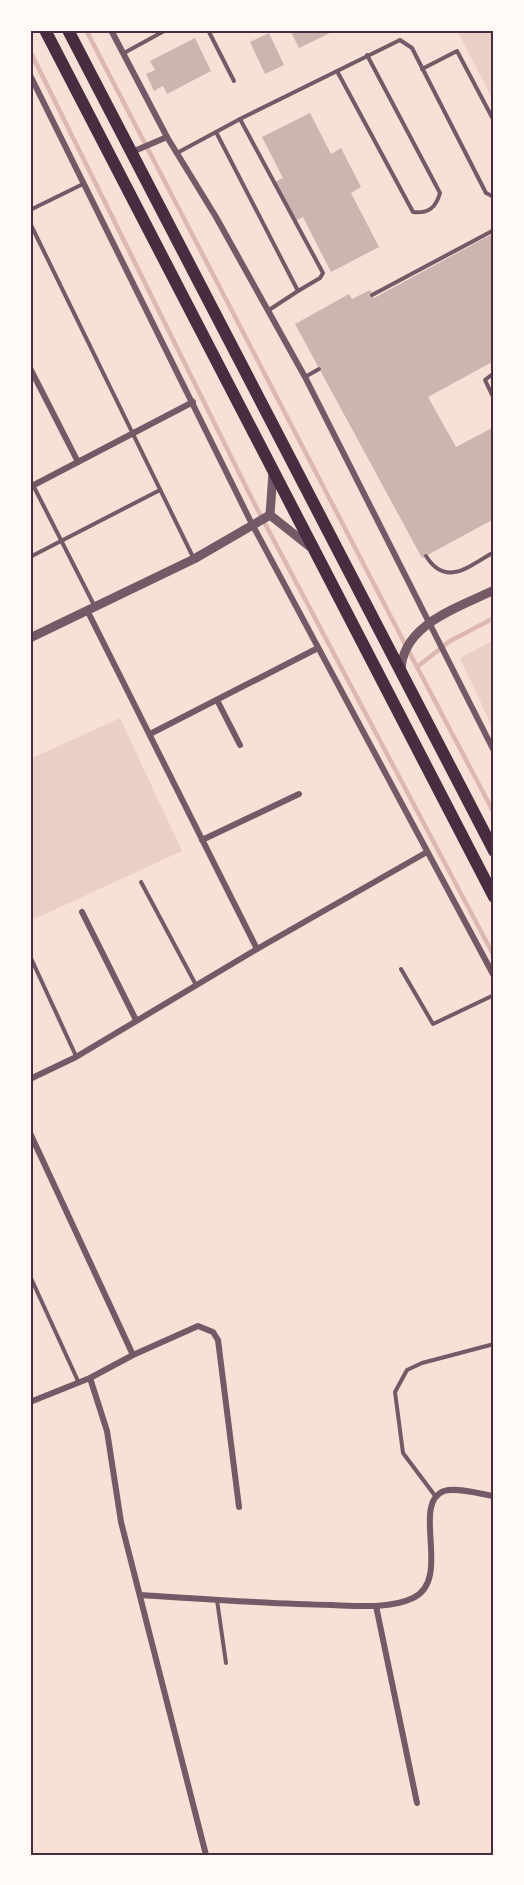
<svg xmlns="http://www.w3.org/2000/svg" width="524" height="1885" viewBox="0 0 524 1885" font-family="Manrope,sans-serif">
<rect width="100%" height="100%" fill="#f7e1d7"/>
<!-- green -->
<g fill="#ebcfc5">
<polygon points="457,30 494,30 494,102"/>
<polygon points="494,640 494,731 460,658"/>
<polygon points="120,718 182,851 30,921 30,759"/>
</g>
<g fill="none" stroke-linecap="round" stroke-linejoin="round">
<!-- stream -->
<g stroke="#dcb8b0" stroke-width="4.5">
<polyline points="86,30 417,667"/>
<polyline points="30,51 253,501 494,956"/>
<polyline points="494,618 450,641 417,667 494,813"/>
</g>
</g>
<!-- building -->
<g fill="#ccb4b1">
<polygon points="290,30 336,30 299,48"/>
<polygon points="269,33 284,65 265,74 250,42"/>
<polygon points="195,38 211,71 167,94 163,86 154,91 146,74 155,70 150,61"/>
<polygon points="310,113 331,154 341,148 361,187 351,193 379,247 331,272 303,217 295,221 275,182 283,178 262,137"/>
<polygon points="494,233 494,361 428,397 456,447 494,427 494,519 422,558 295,324 349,294 352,299 370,290 374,298"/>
</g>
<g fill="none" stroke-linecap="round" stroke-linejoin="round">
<!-- service -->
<g stroke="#755966" stroke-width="4">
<polyline points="208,30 234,81"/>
<polyline points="124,53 166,30"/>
<polyline points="422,69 457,51 494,121"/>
<path d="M337 71 413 212C429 214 436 207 440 193L367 55"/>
<polyline points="240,119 323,273 320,278 298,291"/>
<polyline points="216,132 298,291 269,310"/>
<polyline points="177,153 240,119 400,40 412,48 486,193 494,197"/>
<polyline points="30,210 83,184"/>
<polyline points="30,223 194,559"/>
<polyline points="372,295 494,230"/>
<polyline points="494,373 485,380 494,399"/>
<polyline points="305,377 319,369"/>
<polyline points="33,485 94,605"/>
<path d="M426 556C446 588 469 566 494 552"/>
<polyline points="30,557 160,490"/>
<polyline points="141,882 196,985"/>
<polyline points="30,956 76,1056"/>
<polyline points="401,969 433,1024 494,995"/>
<polyline points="30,1276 78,1381"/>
<polyline points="436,1497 403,1453 395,1392 407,1370 422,1363 494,1344"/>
<polyline points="217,1600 226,1663"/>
</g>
<!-- minor -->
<g stroke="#755966" stroke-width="6">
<polyline points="111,30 167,137 216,217 305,377 494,751"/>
<polyline points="30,75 252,524 494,976"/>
<polyline points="132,152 167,137"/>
<polyline points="30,368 78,462"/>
<polyline points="30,487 193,402"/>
<polyline points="88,612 257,949"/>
<polyline points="217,700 240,745"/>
<polyline points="150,734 318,648"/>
<polyline points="202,840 299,794"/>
<polyline points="82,912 136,1020"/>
<polyline points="30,1079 76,1057 257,949 427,852"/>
<polyline points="30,1133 133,1355"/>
<polyline points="90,1378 107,1431 121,1522 206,1855"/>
<polyline points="30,1402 90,1378 133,1355 198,1326 213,1332 218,1340 239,1507"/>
<path d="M140 1595C204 1599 268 1604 332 1605 358 1606 390 1609 413 1598 453 1579 410 1504 444 1491 457 1487 480 1494 494 1496"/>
<polyline points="376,1606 417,1803"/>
</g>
<!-- tertiary -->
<g stroke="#755966" stroke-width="9">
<polyline points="270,515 309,546"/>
<polyline points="270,515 273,472"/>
<polyline points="30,638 194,559 270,515"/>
<path d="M401 671C402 624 458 608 494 590"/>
</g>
<!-- primary -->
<g stroke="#4a2c40" stroke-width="12">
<polyline points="45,30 494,897"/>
<polyline points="68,30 494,851"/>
</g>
</g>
<!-- border -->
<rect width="524" height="1885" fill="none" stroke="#fffaf5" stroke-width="63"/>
<rect x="32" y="32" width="460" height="1822" fill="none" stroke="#4a2c40" stroke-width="2"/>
</svg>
